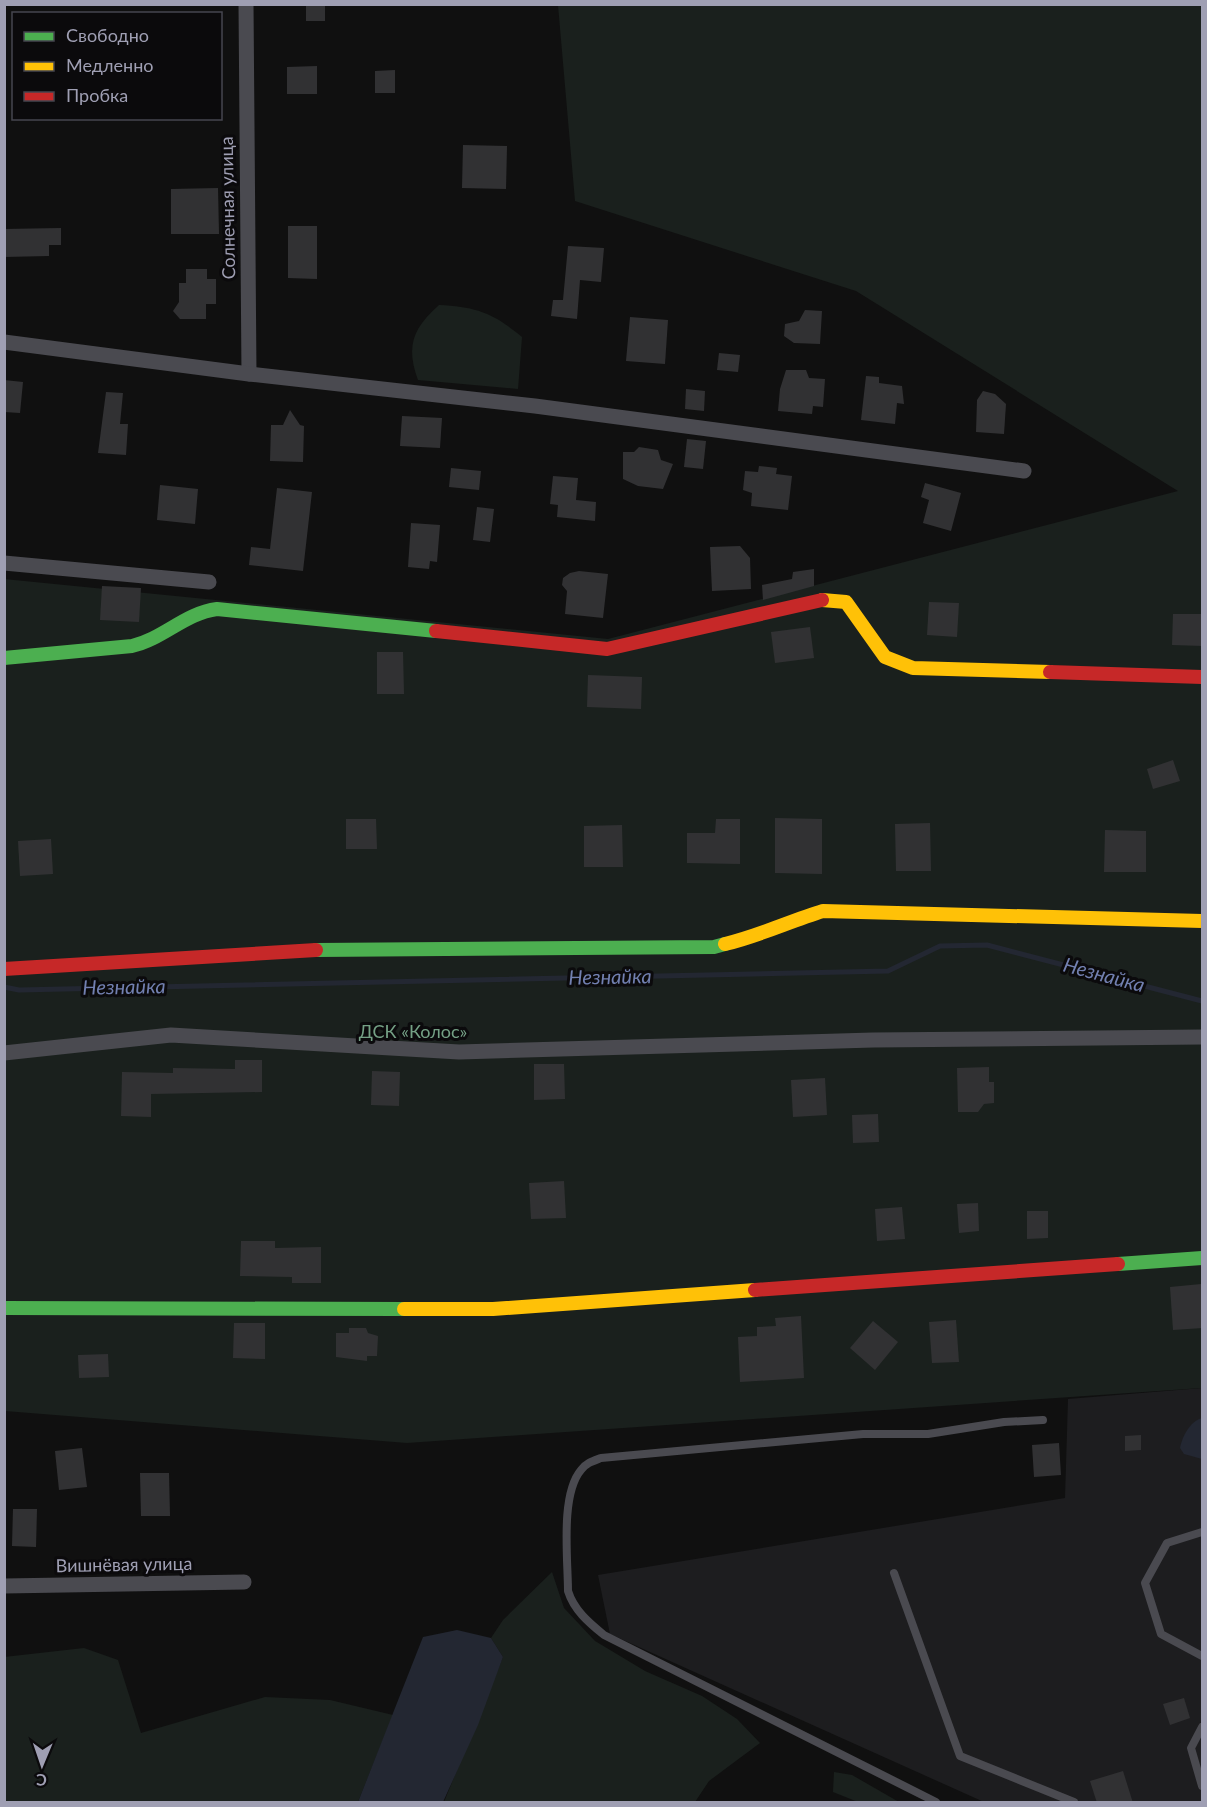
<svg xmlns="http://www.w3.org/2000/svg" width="1207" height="1807" viewBox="0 0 1207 1807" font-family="Lato,sans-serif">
<rect width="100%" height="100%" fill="#101010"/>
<!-- built -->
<polygon fill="#1d1d1f" points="1202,1388 1202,1802 984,1802 610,1634 598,1575 1065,1498 1068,1399"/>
<!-- green -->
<g fill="#1a201d">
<polygon points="558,5 1202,5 1202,1388 407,1443 5,1411 4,579 608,639 1178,491 856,291 575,201"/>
<path d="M439 305C477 307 493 313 522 337L518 389 418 380C406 347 412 329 439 305Z"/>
<polygon points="552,1572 564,1608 595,1641 645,1671 702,1696 737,1719 760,1743 709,1781 695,1802 444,1802 503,1657 491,1638 503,1620"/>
<polygon points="84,1648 118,1660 141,1733 265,1697 330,1700 393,1715 358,1802 5,1802 4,1657"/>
<polygon points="834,1772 852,1775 899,1802 858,1802 833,1792"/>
</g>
<!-- water -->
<g fill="#232732">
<path d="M1202 1418V1459L1184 1454 1180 1448C1182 1437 1190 1421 1202 1418Z"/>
<polygon points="457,1630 491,1638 503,1657 478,1725 443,1802 358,1802 423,1637"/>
</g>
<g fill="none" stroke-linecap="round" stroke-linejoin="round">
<!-- stream -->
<polyline stroke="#232732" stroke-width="5" points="4,987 19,990 888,971 940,946 987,945 1202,1001"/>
</g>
<!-- building -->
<g fill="#313133">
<rect x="306" y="4" width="19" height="17"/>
<polygon points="317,66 317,94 287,94 287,67"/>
<polygon points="395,70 395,93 375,93 375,71"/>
<polygon points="463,145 507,146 506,189 462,188"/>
<polygon points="218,188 219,234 171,234 171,189"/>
<polygon points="288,226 317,226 317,279 288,278"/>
<polygon points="61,228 61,245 49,245 49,256 4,257 4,229"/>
<polygon points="568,246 604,248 601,282 580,280 577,319 551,316 553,300 563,300"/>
<polygon points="186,269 207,269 207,279 216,279 216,304 206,304 206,319 180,319 173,311 179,302 179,283 186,283"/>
<polygon points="805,310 822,311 820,344 794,343 784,336 785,324 799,321"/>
<polygon points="630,317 668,320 665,364 626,361"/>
<polygon points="719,353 740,355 738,372 717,370"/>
<polygon points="786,370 806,370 809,378 825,379 823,407 813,406 812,414 778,411 780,389"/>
<polygon points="866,376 879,377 879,383 902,386 904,404 897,403 895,424 861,420"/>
<polygon points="4,380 23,382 20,413 4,412"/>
<polygon points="686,389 705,391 704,411 685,409"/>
<polygon points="983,391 995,394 1006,404 1004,434 976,432 977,400"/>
<polygon points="106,392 123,393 120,424 128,424 126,455 98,453"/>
<polygon points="290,410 300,425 304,426 303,462 270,461 271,425 283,425"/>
<polygon points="402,416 442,418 440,448 400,446"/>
<polygon points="687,439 706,441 703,469 684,467"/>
<polygon points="639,447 658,450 661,460 673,464 663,489 638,486 623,479 623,452 634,452"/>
<polygon points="759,466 777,468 776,474 792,476 788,510 751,506 752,493 743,490 745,471 758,472"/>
<polygon points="451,468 481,471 479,490 449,487"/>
<polygon points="553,476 578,478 576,500 596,502 595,521 557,517 558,505 550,504"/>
<polygon points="925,483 961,493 951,531 923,523 929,500 921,497"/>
<polygon points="160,485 198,489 195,524 157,520"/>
<polygon points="277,488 312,492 303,571 249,565 251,547 270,549"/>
<polygon points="477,507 494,509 490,542 473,540"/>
<polygon points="411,523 440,525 437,562 430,561 429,569 408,567"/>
<polygon points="740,546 750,558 751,589 712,591 710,547"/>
<polygon points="814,569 814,586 763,600 762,585 792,579 793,572"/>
<polygon points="579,571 608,574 603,618 565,614 567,591 562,585 563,578 570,573"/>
<polygon points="102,586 141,588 139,622 100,620"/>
<polygon points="929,602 959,603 957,637 927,635"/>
<polygon points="1173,614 1203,614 1203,646 1172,645"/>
<polygon points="810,627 814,658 775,663 771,632"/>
<polygon points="377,652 403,652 404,694 377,694"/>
<polygon points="588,675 642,677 641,709 587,707"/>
<polygon points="1173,760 1180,781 1153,789 1147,769"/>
<polygon points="775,818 822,819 822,874 775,873"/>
<polygon points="346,819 376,819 377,849 346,849"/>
<polygon points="716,819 740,819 740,864 687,863 687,833 715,833"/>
<polygon points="930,823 931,871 896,871 895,824"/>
<polygon points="622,825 623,867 584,867 584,826"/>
<polygon points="1105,830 1146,831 1146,872 1104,872"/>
<polygon points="51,839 53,874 20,876 18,841"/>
<polygon points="235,1060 262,1060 262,1092 151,1094 151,1117 121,1116 122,1072 173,1073 173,1068 235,1069"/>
<polygon points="534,1064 564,1064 565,1099 534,1100"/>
<polygon points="989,1067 989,1082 994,1082 994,1103 984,1104 978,1112 958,1112 957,1068"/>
<polygon points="372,1071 400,1072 399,1106 371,1105"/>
<polygon points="825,1078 827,1115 793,1117 791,1080"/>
<polygon points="878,1114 879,1142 853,1143 852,1115"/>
<polygon points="564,1181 566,1218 531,1219 529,1183"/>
<polygon points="978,1203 979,1231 959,1233 957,1204"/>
<polygon points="902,1207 905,1239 877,1241 875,1209"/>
<polygon points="1027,1211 1048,1211 1048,1238 1027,1239"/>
<polygon points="241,1241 275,1241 275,1248 321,1247 321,1283 292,1283 292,1277 240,1276"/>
<polygon points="1201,1284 1203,1328 1173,1330 1170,1287"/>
<polygon points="801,1316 804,1378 740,1382 738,1337 757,1336 757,1327 776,1326 775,1318"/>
<polygon points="956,1320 959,1362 932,1363 929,1322"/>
<polygon points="873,1321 898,1342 875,1370 850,1348"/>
<polygon points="234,1323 265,1323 265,1359 233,1358"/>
<polygon points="349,1328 366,1328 368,1333 378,1336 377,1356 367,1356 367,1361 336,1357 336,1333 349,1333"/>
<polygon points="108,1354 109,1377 79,1378 78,1355"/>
<polygon points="1141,1435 1141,1450 1125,1451 1125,1436"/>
<polygon points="1059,1443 1061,1475 1034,1477 1032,1445"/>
<polygon points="82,1448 87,1487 59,1490 55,1451"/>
<polygon points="140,1473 169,1473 170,1516 141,1516"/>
<polygon points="13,1509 37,1509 36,1547 12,1546"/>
<polygon points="1184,1698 1190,1718 1170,1725 1163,1704"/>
<polygon points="1123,1771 1133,1803 1097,1803 1090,1781"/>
</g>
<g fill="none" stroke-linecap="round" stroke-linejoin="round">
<!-- lane -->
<g stroke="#4a4a50" stroke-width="8">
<polyline points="1202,1532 1167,1543 1145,1583 1161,1634 1202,1656"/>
<polyline points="894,1573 960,1756 1074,1802"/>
<polyline points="1202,1727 1191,1748 1202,1786"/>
<path d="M936 1802 604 1635C588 1622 574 1610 568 1591 568 1560 560 1495 581 1470 586 1463 593 1461 601 1458L863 1434H928L1004 1422 1043 1420"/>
</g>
<!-- street -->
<g stroke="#4a4a50" stroke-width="15">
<polyline points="246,4 249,374"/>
<polyline points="4,342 249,374 535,406 1024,471"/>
<polyline points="4,563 209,582"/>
<polyline points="4,1053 171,1035 459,1052 873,1040 1202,1037"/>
<polyline points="4,1586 244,1582"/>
</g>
<!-- fast -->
<g stroke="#4caf50" stroke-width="14">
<path d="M4 658 132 646C163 639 185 613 217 609L436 631"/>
<polyline points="316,950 714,947 725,944"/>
<polyline points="1118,1264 1202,1258"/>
<polyline points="4,1308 404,1309"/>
</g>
<!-- slow -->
<g stroke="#ffc107" stroke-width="14">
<polyline points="822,600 846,602 885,657 913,668 1050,672"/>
<path d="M725 944C759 936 790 921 823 911L1202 921"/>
<polyline points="404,1309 493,1309 755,1290"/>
</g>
<!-- jam -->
<g stroke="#c62828" stroke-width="14">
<polyline points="436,631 607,649 822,600"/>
<polyline points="1050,672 1202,677"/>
<polyline points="4,969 316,950"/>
<polyline points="755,1290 1118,1264"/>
</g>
</g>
<g text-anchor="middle" stroke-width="6" stroke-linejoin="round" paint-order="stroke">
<!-- street labels -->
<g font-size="18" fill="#9f9fb3" stroke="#0b0a0c">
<text transform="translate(228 208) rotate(-91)" y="6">Солнечная улица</text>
<text transform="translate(124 1565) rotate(-1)" y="6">Вишнёвая улица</text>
</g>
<!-- park labels -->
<g font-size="18" fill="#74a085" stroke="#0b0a0c">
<text x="413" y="1038">ДСК «Колос»</text>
</g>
<!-- water labels -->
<g font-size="20" font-style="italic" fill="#7280b1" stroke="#0b0a0c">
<text transform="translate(1104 975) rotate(15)" y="7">Незнайка</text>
<text transform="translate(610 977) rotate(-1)" y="7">Незнайка</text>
<text transform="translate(124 987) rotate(-1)" y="7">Незнайка</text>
</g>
</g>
<!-- border -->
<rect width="1207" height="1807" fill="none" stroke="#9f9fb3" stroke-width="12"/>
<!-- legend -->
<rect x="12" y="12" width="210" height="108" fill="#0b0a0c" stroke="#46464f" stroke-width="1.5"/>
<rect x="24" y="32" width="30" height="9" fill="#4caf50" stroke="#46464f" stroke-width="1.5"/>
<text x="66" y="42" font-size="18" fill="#9f9fb3">Свободно</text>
<rect x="24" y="62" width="30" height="9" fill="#ffc107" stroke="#46464f" stroke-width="1.5"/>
<text x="66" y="72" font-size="18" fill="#9f9fb3">Медленно</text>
<rect x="24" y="92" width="30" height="9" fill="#c62828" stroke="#46464f" stroke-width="1.5"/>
<text x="66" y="102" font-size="18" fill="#9f9fb3">Пробка</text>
<!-- north arrow -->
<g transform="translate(42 1765) rotate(182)" stroke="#0b0a0c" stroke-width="4.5" paint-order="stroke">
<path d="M0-4.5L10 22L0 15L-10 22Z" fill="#9f9fb3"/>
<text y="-9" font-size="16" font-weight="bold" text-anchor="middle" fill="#9f9fb3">С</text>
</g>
</svg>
